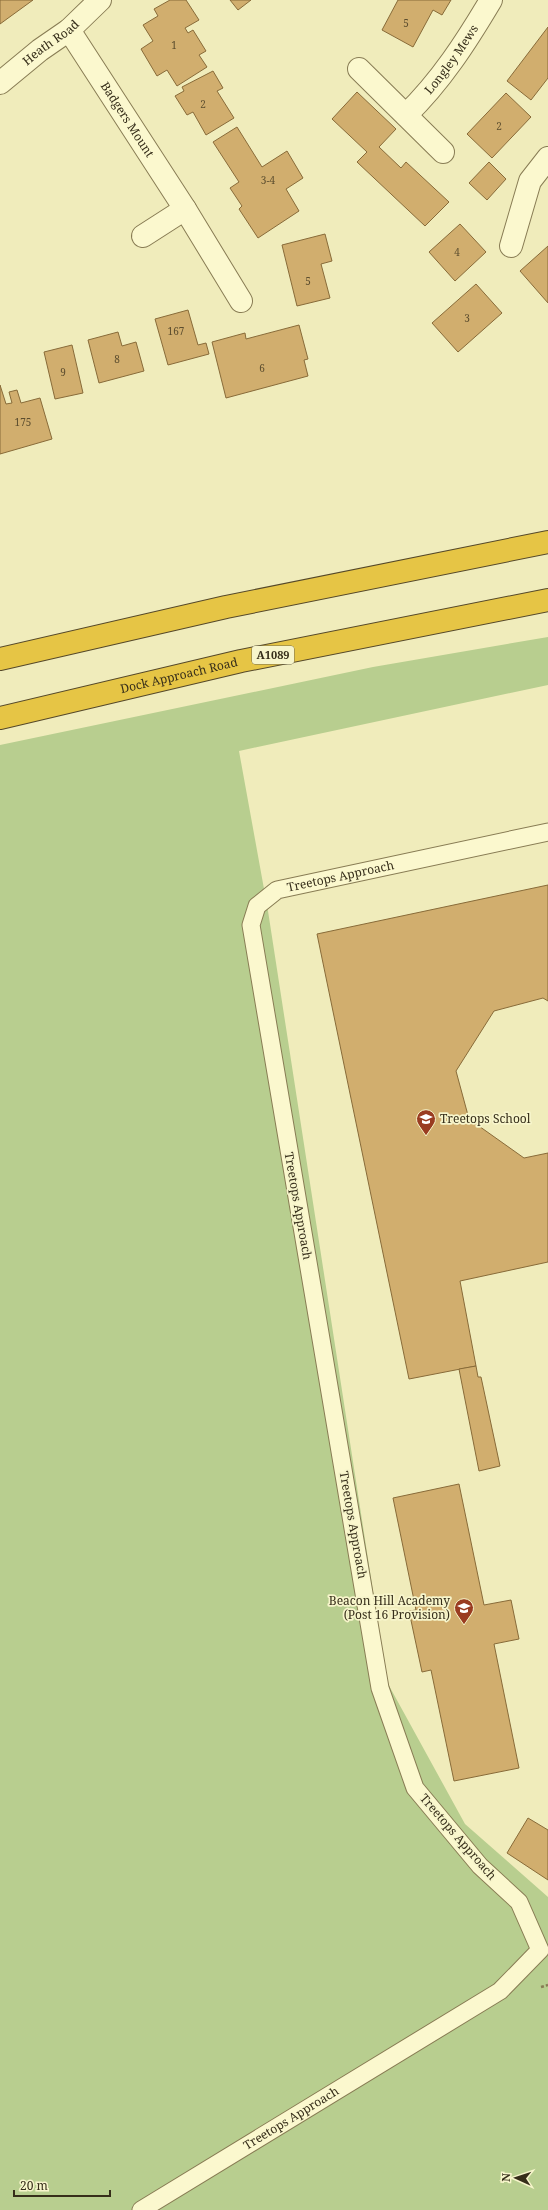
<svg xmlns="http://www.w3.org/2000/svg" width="548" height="2210" viewBox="0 0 548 2210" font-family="'Noto Serif',serif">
<rect width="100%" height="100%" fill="#f0ecbb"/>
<!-- green -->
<polygon fill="#b8ce8f" points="548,637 548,685 239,751 268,911 387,1682 465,1824 548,1897 548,2210 0,2210 0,745 373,667"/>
<!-- building -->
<g fill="#d1ae6e" stroke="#886b39">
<polygon points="0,0 33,0 0,24"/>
<polygon points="170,0 186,0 199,20 185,28 188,33 193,30 206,51 199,55 207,67 177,86 167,70 157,76 141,49 153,41 143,25 158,16 154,9"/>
<polygon points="230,0 251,0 238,10"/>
<polygon points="398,0 451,0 442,15 433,10 413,47 382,30"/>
<polygon points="548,27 548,78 531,100 507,81"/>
<polygon points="213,71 223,88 217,91 234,118 206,135 193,112 187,115 175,96 184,91 182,87"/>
<polygon points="357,92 396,129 379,147 401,168 406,162 449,202 425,226 357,162 367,152 332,119"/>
<polygon points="506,93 531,117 492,158 467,134"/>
<polygon points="237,127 262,167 287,151 303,178 286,189 299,211 258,238 239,209 242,206 230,188 239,182 213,142"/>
<polygon points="489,162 506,179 487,200 469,183"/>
<polygon points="460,224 486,252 455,281 429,252"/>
<polygon points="325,234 332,261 321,264 330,298 297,306 282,245"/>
<polygon points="548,246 548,303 520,271"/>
<polygon points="476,284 502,313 458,352 432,323"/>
<polygon points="188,310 198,345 206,343 209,354 168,365 155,319"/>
<polygon points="299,325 308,359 304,360 308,376 226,398 212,342 245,333 246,339"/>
<polygon points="118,332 122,346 136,342 144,371 99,383 88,340"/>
<polygon points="72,345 83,393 55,399 44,352"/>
<polygon points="0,385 6,404 12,403 9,392 17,390 21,403 40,398 52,439 0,454"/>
<polygon points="548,885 548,1001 543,998 494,1011 456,1071 469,1119 524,1158 548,1153 548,1262 460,1281 476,1366 409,1379 317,934"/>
<polygon points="476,1366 478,1377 481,1377 500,1466 479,1471 459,1369"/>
<polygon points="459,1484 484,1605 511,1600 519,1639 494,1644 519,1768 454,1781 431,1670 422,1672 409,1611 416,1610 393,1498"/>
<polygon points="528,1818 548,1830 548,1880 507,1853"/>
</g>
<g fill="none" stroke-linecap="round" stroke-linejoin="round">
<defs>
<g id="lane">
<path id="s1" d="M141 2210 500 1991 540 1950 519 1902 480 1866 415 1788 380 1688 251 925 257 906 277 890 548 832"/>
</g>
<g id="street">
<path id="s2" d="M69 30 185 209 241 301"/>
<polyline points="359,69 443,152"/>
<path id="s3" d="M0 83 40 50 69 30 100 0"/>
<path id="s4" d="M406 115C441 81 466 42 491 0"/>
<polyline points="143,236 185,209"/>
<polyline points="511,246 530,181 548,158"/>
</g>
<g id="highway">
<polyline points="0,659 226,607 548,542"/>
<path id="s5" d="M0 718 241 661 548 600"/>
</g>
</defs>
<!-- lane casing -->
<use href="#lane" stroke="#887c54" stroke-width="19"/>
<!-- street casing -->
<use href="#street" stroke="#887c54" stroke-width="24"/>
<!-- highway casing -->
<use href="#highway" stroke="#554829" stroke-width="24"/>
<!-- path -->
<polyline stroke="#887c54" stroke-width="2.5" stroke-dasharray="3 2" stroke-linecap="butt" points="541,1987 548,1985"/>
<!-- lane -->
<use href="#lane" stroke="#fbf8ce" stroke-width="17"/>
<!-- street -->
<use href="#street" stroke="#fbf8ce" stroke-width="22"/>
<!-- highway -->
<use href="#highway" stroke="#e6c545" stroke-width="22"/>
</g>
<!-- icons -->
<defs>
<symbol id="school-pin" viewBox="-11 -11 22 30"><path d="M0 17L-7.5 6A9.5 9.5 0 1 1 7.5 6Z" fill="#9a3c21" stroke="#f7f5cb"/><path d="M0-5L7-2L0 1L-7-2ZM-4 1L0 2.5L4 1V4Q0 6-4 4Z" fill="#fff"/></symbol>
</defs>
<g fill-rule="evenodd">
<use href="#school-pin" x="415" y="1108" width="22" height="30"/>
<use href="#school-pin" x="453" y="1597" width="22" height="30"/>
</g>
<g text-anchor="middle" stroke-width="3.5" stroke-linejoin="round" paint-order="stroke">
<!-- number labels -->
<g font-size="10" fill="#5d4e2f">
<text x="406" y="27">5</text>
<text x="174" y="49">1</text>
<text x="203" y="108">2</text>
<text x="499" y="130">2</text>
<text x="268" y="184">3-4</text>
<text x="457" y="256">4</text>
<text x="308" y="285">5</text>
<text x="467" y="322">3</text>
<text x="176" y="335">167</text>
<text x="117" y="363">8</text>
<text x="262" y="372">6</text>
<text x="63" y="376">9</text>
<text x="23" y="426">175</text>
</g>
<!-- shield labels -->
<rect fill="#f7f5cb" stroke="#706a4f" stroke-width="1" x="252" y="646" width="42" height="18" rx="3"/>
<g font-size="11" font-weight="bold" fill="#362e1a">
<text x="273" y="659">A1089</text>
</g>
<!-- street labels -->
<g font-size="12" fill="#362e1a" stroke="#f7f5cb">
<text dy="4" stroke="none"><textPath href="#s3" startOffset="65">Heath Road</textPath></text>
<text dy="4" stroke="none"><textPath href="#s4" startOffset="72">Longley Mews</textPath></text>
<text dy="4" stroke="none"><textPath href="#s2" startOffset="107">Badgers Mount</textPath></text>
<text dy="4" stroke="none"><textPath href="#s5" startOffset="184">Dock Approach Road</textPath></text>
<text dy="4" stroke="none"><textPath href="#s1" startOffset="1675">Treetops Approach</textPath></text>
<text transform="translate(298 1206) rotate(80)" y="4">Treetops Approach</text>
<text transform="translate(353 1525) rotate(80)" y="4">Treetops Approach</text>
<text transform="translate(458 1837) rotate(49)" y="4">Treetops Approach</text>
<text dy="4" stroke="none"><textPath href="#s1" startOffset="176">Treetops Approach</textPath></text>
</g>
<!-- poi labels -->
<g font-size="12" fill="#362e1a" stroke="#f7f5cb" text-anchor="start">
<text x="440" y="1123">Treetops School</text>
<text x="450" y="1605" text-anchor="end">Beacon Hill Academy<tspan x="450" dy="14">(Post 16 Provision)</tspan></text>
</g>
</g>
<!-- north arrow -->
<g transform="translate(516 2178) rotate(273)" stroke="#f7f5cb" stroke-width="3" paint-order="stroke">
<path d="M0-3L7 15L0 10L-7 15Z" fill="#362e1a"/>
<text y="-6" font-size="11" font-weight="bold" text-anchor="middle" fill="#362e1a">N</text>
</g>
<!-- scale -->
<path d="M14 2190v6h96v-6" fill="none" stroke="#362e1a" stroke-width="2"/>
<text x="20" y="2190" font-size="12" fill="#362e1a" stroke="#f7f5cb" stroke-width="3" paint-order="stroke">20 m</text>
</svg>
